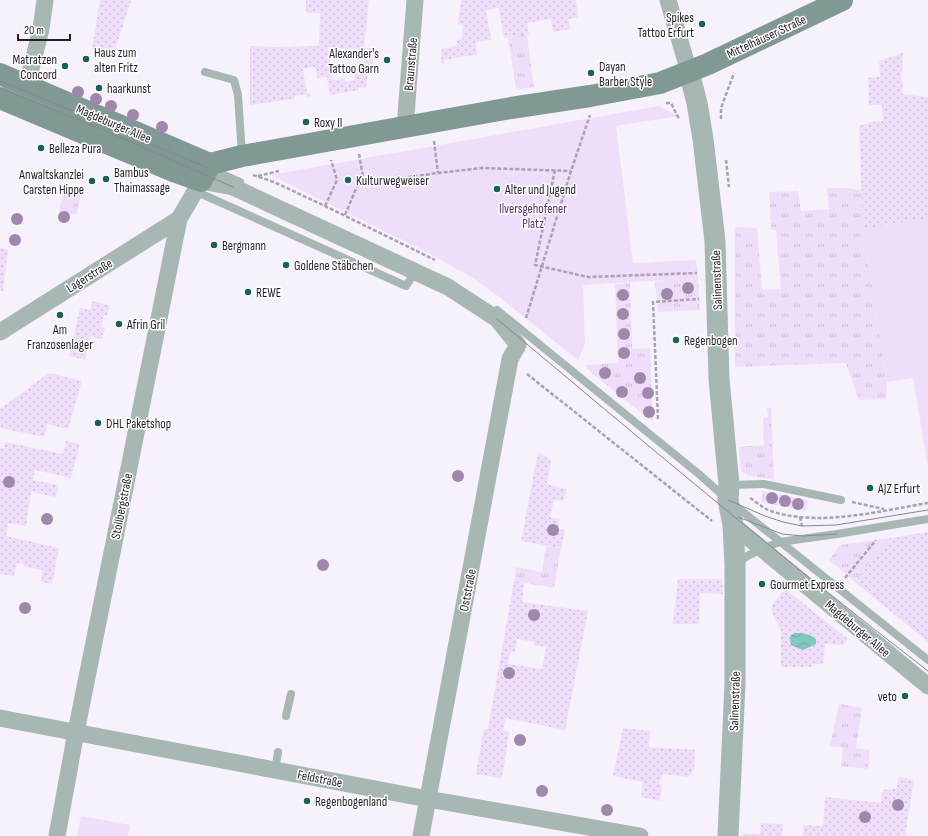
<svg xmlns="http://www.w3.org/2000/svg" width="928" height="836" viewBox="0 0 928 836" font-family="'Sofia Sans Condensed',sans-serif">
<defs>
<pattern id="grass-tufts" width="24" height="20" patternUnits="userSpaceOnUse"><rect width="24" height="20" fill="#efdefa"/><path d="M3 7l-1-3M5 7V3M7 7l1-3M15 17l-1-3M17 17v-4M19 17l1-3" fill="none" stroke="#cdbed6"/></pattern>
<pattern id="garden-dots" width="8" height="8" patternUnits="userSpaceOnUse"><rect width="8" height="8" fill="#efdefa"/><path d="M2 2h.1M6 6h.1" fill="none" stroke="#cdbed6" stroke-width="1.8" stroke-linecap="round"/></pattern>
<pattern id="water-waves" width="16" height="10" patternUnits="userSpaceOnUse"><rect width="16" height="10" fill="#7ec8bd"/><path d="M0 5q4-4 8 0t8 0" fill="none" stroke="#6daba2"/></pattern>
</defs>
<rect width="100%" height="100%" fill="#f7f1fc"/>
<!-- grass -->
<g fill="url(#grass-tufts)">
<polygon points="529,34 529,35 527,36 534,87 516,90 508,37"/>
<polygon points="65,187 81,192 77,215 59,212"/>
<polygon points="827,188 849,188 862,191 863,229 887,382 886,399 859,400 846,363 735,367 735,227 757,228 762,290 781,289 776,230 771,230 769,192 798,191 801,211 829,209"/>
<polygon points="698,278 700,310 658,312 655,281"/>
<polygon points="630,283 632,349 650,348 653,422 587,369 586,365 618,363 615,284"/>
<polygon points="767,408 771,408 774,480 747,475 741,471 739,447 764,445 763,418 768,417"/>
<polygon points="763,491 808,500 806,511 761,502"/>
<polygon points="890,538 855,582 829,560 840,545"/>
<polygon points="546,546 561,548 554,588 514,581 516,567 542,572"/>
<polygon points="839,704 862,708 856,748 870,750 868,769 841,766 843,747 830,746"/>
</g>
<!-- park -->
<g fill="#efdefa">
<polygon points="659,106 679,116 616,126 633,263 696,260 698,278 583,285 585,344 578,360 498,296 471,277 423,250 270,175"/>
<polygon points="928,218 928,468 913,378 887,382 863,229"/>
<polygon points="81,816 130,825 128,836 77,836"/>
</g>
<!-- garden -->
<g fill="url(#garden-dots)" fill-rule="evenodd">
<polygon points="100,0 131,0 113,57 92,49"/>
<path d="M306 0H369L364 48H374L372 73 368 72 366 87 358 88V90L330 95 327 77 317 78 315 67 303 69 307 92 312 96 307 97 306 94 294 96V99L250 105V46L276 47 319 46 320 13H306ZM328 47 364 50 366 68H353L355 80 345 82V79L333 80Z"/>
<polygon points="461,0 576,0 578,17 568,19 570,29 553,32 551,19 527,23 529,34 504,38 499,8 486,10 491,40 476,42 477,55 454,58 445,60 444,64 441,63 442,49 457,46 457,40 462,39 463,25 458,24"/>
<polygon points="903,53 901,81 903,82 902,94 928,97 928,218 863,229 859,126 870,122 883,121 882,105 869,105 868,78 880,77 879,61"/>
<polygon points="0,248 8,249 3,292 0,288"/>
<polygon points="92,301 110,305 107,316 104,315 101,327 105,328 102,339 90,336 85,360 69,356 80,308 90,310"/>
<polygon points="49,373 82,381 68,429 47,424 44,437 0,428 0,409"/>
<polygon points="66,441 80,444 71,478 35,470 33,480 58,485 56,497 31,492 26,526 8,523 6,536 59,548 52,584 41,582 43,570 24,567 24,564 17,563 14,576 0,574 0,448 4,448 5,442 63,454"/>
<polygon points="538,452 551,460 547,484 567,489 563,501 554,500 550,517 560,519 558,529 565,530 561,548 521,541"/>
<polygon points="928,532 928,642 855,582 890,538"/>
<polygon points="678,579 722,579 723,594 700,593 699,624 673,624"/>
<path d="M514 581 524 583 522 602 588 611 565 730 506 718 503 730 509 732 504 768 501 778 476 774 484 729H488ZM517 639 534 642V645L546 647 542 669 508 664 510 652H515Z"/>
<polygon points="785,589 848,639 844,645 825,644 823,664 812,664 812,667 781,667 781,631 771,610 772,605"/>
<polygon points="623,728 650,731 649,747 695,750 694,770 688,777 663,774 659,784 662,785 660,801 641,797 643,782 613,776"/>
<polygon points="899,777 914,780 905,836 803,836 803,825 823,826 825,797 881,803 883,790 896,789"/>
<polygon points="761,823 783,824 782,836 743,836 743,834 760,834"/>
</g>
<!-- water -->
<path fill="url(#water-waves)" d="M795 633C804 633 809 634 816 639V644L803 650 791 645 790 639 791 635Z"/>
<g fill="none" stroke-linecap="round" stroke-linejoin="round">
<!-- path -->
<g stroke="#a9a3ae" stroke-width="2.5" stroke-dasharray="4 2" stroke-linecap="butt">
<polyline points="666,103 671,103 679,119"/>
<polyline points="721,119 721,108 734,73"/>
<polyline points="434,141 438,173"/>
<polyline points="359,154 364,183"/>
<polyline points="726,160 729,187"/>
<polyline points="555,170 535,265 588,277 697,273"/>
<polyline points="253,175 274,182 325,206 435,260"/>
<polyline points="258,176 279,171"/>
<polyline points="325,206 337,180 331,160"/>
<polyline points="345,215 358,184 438,173 482,168 571,171"/>
<polyline points="526,318 571,171 590,115"/>
<polyline points="527,374 712,521"/>
<polyline points="658,419 653,302 699,299"/>
<path d="M750 498C756 502 762 507 768 510 816 528 879 511 928 503"/>
<polyline points="852,502 884,509"/>
<polyline points="800,517 802,526"/>
<polyline points="845,578 876,540"/>
</g>
<!-- service -->
<g stroke="#a6b7b4" stroke-width="8">
<polyline points="205,72 234,80 238,95 242,155"/>
<polyline points="210,169 240,182"/>
<polyline points="195,191 406,286 415,272"/>
<polyline points="497,310 700,475 728,500 928,660"/>
<polyline points="730,485 764,484 841,500"/>
<polyline points="736,564 749,555 769,546 780,542 837,534 928,519"/>
<polyline points="286,716 291,694"/>
<polyline points="275,770 278,752"/>
</g>
<!-- minor -->
<g stroke="#a6b7b4" stroke-width="17">
<polyline points="668,0 689,72"/>
<polyline points="27,85 41,29 45,0"/>
<polyline points="405,127 415,0"/>
<polyline points="0,332 179,219"/>
<polyline points="733,525 928,686"/>
<polyline points="0,718 428,799 640,836"/>
<polyline points="57,836 76,732 179,219 201,181 233,187 448,287 497,319 518,345 510,359 421,836"/>
</g>
<!-- tertiary -->
<polyline stroke="#a6b7b4" stroke-width="21" points="689,72 697,103 703,139 715,241 719,379 729,485 728,500 733,525 735,565 735,684 728,836"/>
<!-- secondary -->
<g stroke="#809995" stroke-width="22">
<polyline points="0,74 210,164"/>
<polyline points="0,98 176,172 201,181 210,164"/>
<polyline points="210,164 242,156 511,108 590,96 660,83 708,64 842,0"/>
</g>
<!-- tram -->
<g stroke="#8b858f" stroke-width="1">
<polyline points="0,81 95,120"/>
<polyline points="0,88 108,132 233,187"/>
<polyline points="108,126 208,168"/>
<path d="M497 319C639 438 781 558 928 671"/>
<polyline points="728,500 765,516 783,522 802,526 836,525 928,510"/>
<polyline points="738,517 782,534 803,536 837,534"/>
</g>
</g>
<!-- trees -->
<g fill="#9f87ad">
<circle cx="78" cy="92" r="6"/>
<circle cx="96" cy="99" r="6"/>
<circle cx="111" cy="106" r="6"/>
<circle cx="133" cy="115" r="6"/>
<circle cx="162" cy="127" r="6"/>
<circle cx="64" cy="217" r="6"/>
<circle cx="17" cy="219" r="6"/>
<circle cx="15" cy="240" r="6"/>
<circle cx="688" cy="288" r="6"/>
<circle cx="667" cy="294" r="6"/>
<circle cx="623" cy="295" r="6"/>
<circle cx="623" cy="314" r="6"/>
<circle cx="624" cy="334" r="6"/>
<circle cx="624" cy="353" r="6"/>
<circle cx="605" cy="373" r="6"/>
<circle cx="640" cy="378" r="6"/>
<circle cx="622" cy="392" r="6"/>
<circle cx="648" cy="393" r="6"/>
<circle cx="649" cy="412" r="6"/>
<circle cx="458" cy="476" r="6"/>
<circle cx="9" cy="482" r="6"/>
<circle cx="772" cy="498" r="6"/>
<circle cx="785" cy="501" r="6"/>
<circle cx="798" cy="504" r="6"/>
<circle cx="47" cy="519" r="6"/>
<circle cx="553" cy="530" r="6"/>
<circle cx="323" cy="565" r="6"/>
<circle cx="25" cy="608" r="6"/>
<circle cx="534" cy="615" r="6"/>
<circle cx="509" cy="673" r="6"/>
<circle cx="520" cy="740" r="6"/>
<circle cx="542" cy="791" r="6"/>
<circle cx="898" cy="805" r="6"/>
<circle cx="607" cy="810" r="6"/>
<circle cx="865" cy="817" r="6"/>
</g>
<!-- markers -->
<g fill="#17635a" stroke="#fff" stroke-width="1.5">
<circle cx="702" cy="24" r="4"/>
<circle cx="86" cy="59" r="4"/>
<circle cx="387" cy="60" r="4"/>
<circle cx="65" cy="66" r="4"/>
<circle cx="591" cy="73" r="4"/>
<circle cx="99" cy="88" r="4"/>
<circle cx="306" cy="122" r="4"/>
<circle cx="41" cy="148" r="4"/>
<circle cx="106" cy="179" r="4"/>
<circle cx="348" cy="180" r="4"/>
<circle cx="92" cy="181" r="4"/>
<circle cx="497" cy="189" r="4"/>
<circle cx="214" cy="245" r="4"/>
<circle cx="286" cy="265" r="4"/>
<circle cx="248" cy="292" r="4"/>
<circle cx="60" cy="315" r="4"/>
<circle cx="119" cy="324" r="4"/>
<circle cx="676" cy="340" r="4"/>
<circle cx="98" cy="423" r="4"/>
<circle cx="870" cy="488" r="4"/>
<circle cx="762" cy="584" r="4"/>
<circle cx="905" cy="696" r="4"/>
<circle cx="307" cy="801" r="4"/>
</g>
<g text-anchor="middle" stroke-width="3" stroke-linejoin="round" paint-order="stroke">
<!-- poi labels -->
<g font-size="13" fill="#241e28" stroke="#fff" text-anchor="start">
<text x="694" y="22" text-anchor="end">Spikes<tspan x="694" dy="15">Tattoo Erfurt</tspan></text>
<text x="94" y="57">Haus zum<tspan x="94" dy="15">alten Fritz</tspan></text>
<text x="379" y="58" text-anchor="end">Alexander's<tspan x="379" dy="15">Tattoo Garn</tspan></text>
<text x="57" y="64" text-anchor="end">Matratzen<tspan x="57" dy="15">Concord</tspan></text>
<text x="599" y="71">Dayan<tspan x="599" dy="15">Barber Style</tspan></text>
<text x="107" y="93">haarkunst</text>
<text x="314" y="127">Roxy II</text>
<text x="49" y="153">Belleza Pura</text>
<text x="114" y="177">Bambus<tspan x="114" dy="15">Thaimassage</tspan></text>
<text x="84" y="179" text-anchor="end">Anwaltskanzlei<tspan x="84" dy="15">Carsten Hippe</tspan></text>
<text x="356" y="185">Kulturwegweiser</text>
<text x="505" y="194">Alter und Jugend</text>
<text x="222" y="250">Bergmann</text>
<text x="294" y="270">Goldene Stäbchen</text>
<text x="256" y="297">REWE</text>
<text x="127" y="329">Afrin Gril</text>
<text x="60" y="334" text-anchor="middle">Am<tspan x="60" dy="15">Franzosenlager</tspan></text>
<text x="684" y="345">Regenbogen</text>
<text x="106" y="428">DHL Paketshop</text>
<text x="878" y="493">AJZ Erfurt</text>
<text x="770" y="589">Gourmet Express</text>
<text x="897" y="701" text-anchor="end">veto</text>
<text x="315" y="806">Regenbogenland</text>
</g>
<!-- street labels -->
<g font-size="13" fill="#241e28" stroke="#fff">
<text transform="translate(766 36) rotate(-25)" y="5">Mittelhäuser Straße</text>
<text transform="translate(410 64) rotate(-85)" y="5">Braunstraße</text>
<text transform="translate(114 123) rotate(23)" y="5">Magdeburger Allee</text>
<text transform="translate(89 275) rotate(-32)" y="5">Lagerstraße</text>
<text transform="translate(716 280) rotate(-92)" y="5">Salinenstraße</text>
<text transform="translate(121 506) rotate(-79)" y="5">Stollbergstraße</text>
<text transform="translate(467 590) rotate(-79)" y="5">Oststraße</text>
<text transform="translate(858 628) rotate(40)" y="5">Magdeburger Allee</text>
<text transform="translate(734 701) rotate(-88)" y="5">Salinenstraße</text>
<text transform="translate(320 778) rotate(11)" y="5">Feldstraße</text>
</g>
<!-- park labels -->
<g font-size="13" fill="#57316d" stroke="#fff">
<text x="533" y="213">Ilversgehofener<tspan x="533" dy="15">Platz</tspan></text>
</g>
</g>
<!-- scale -->
<path d="M18 34v6h52v-6" fill="none" stroke="#241e28" stroke-width="2"/>
<text x="24" y="34" font-size="12" fill="#241e28" stroke="#ffffff" stroke-width="3" paint-order="stroke">20 m</text>
</svg>
